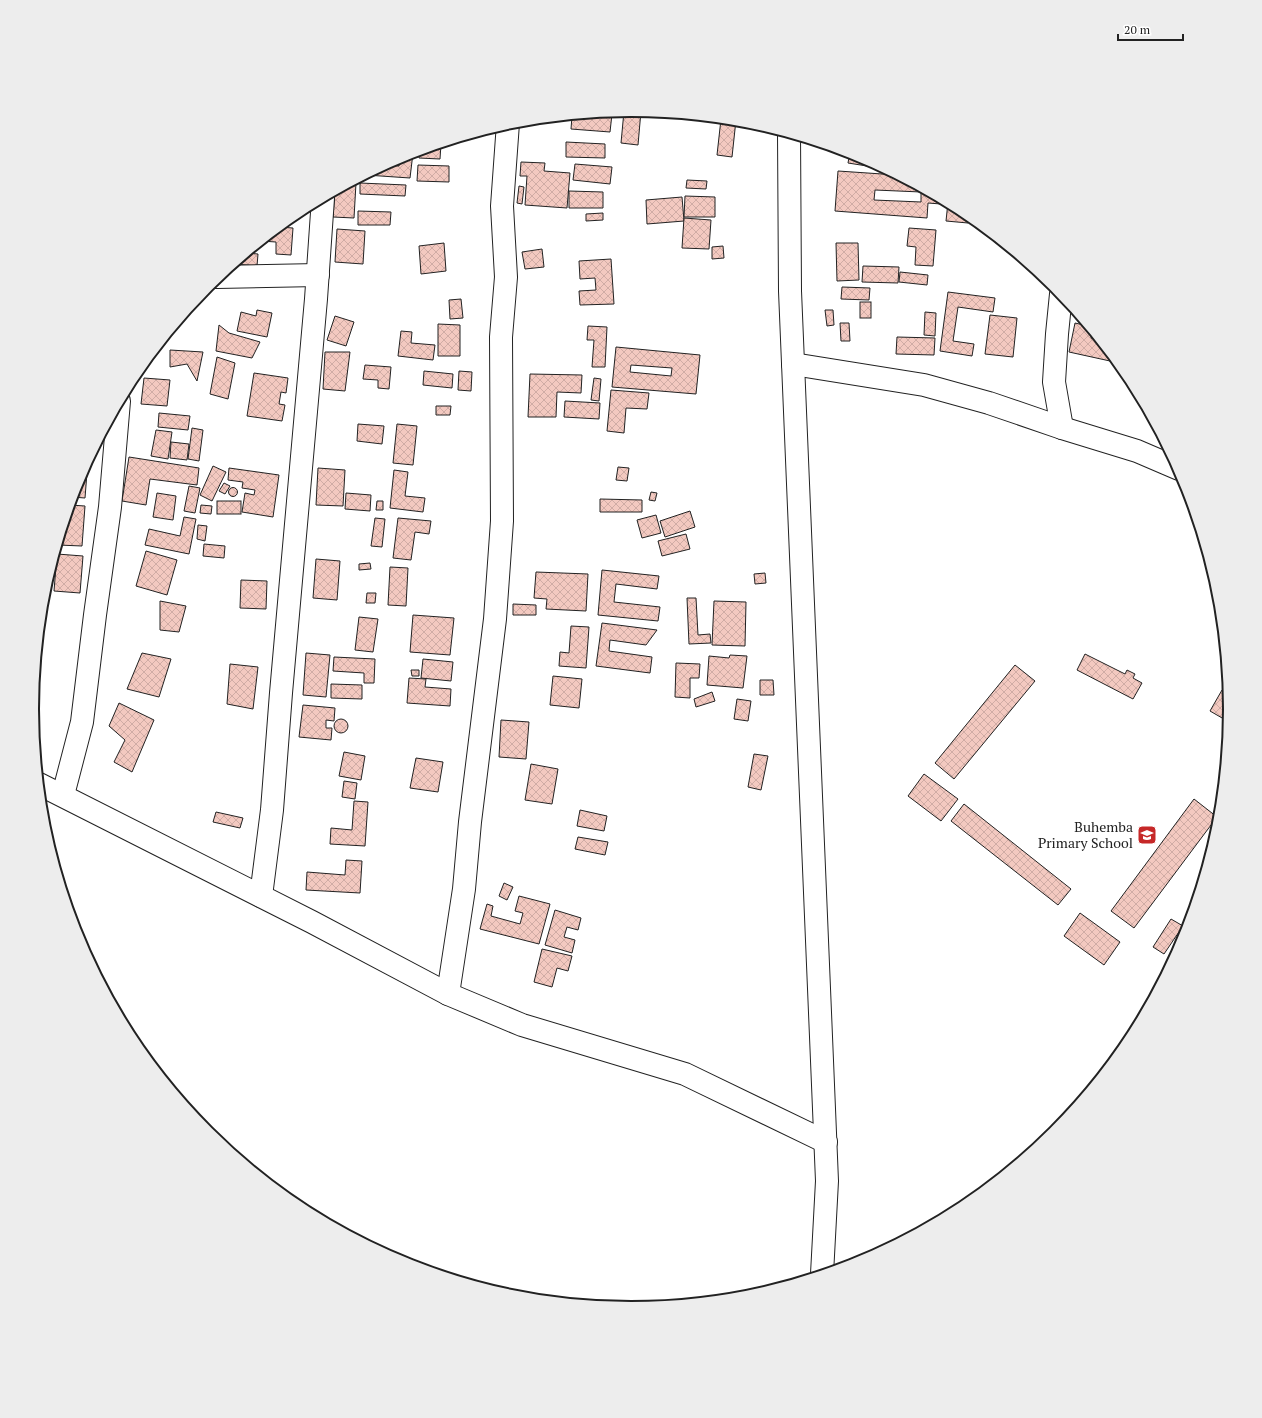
<svg xmlns="http://www.w3.org/2000/svg" width="1262" height="1418" viewBox="0 0 1262 1418" font-family="'PT Serif',serif">
<defs>
<pattern id="building-cross-hatch" width="8" height="8" patternUnits="userSpaceOnUse"><rect width="8" height="8" fill="#f3c9c0"/><path d="M0 0l8 8M0 8l8-8" fill="none" stroke="#d0aca5"/></pattern>
</defs>
<rect width="100%" height="100%" fill="#fff"/>
<!-- building -->
<g fill="url(#building-cross-hatch)" stroke="#222" fill-rule="evenodd">
<polygon points="631,110 641,111 638,145 621,143 624,111"/>
<polygon points="601,113 612,114 610,132 571,129 572,116"/>
<polygon points="721,119 736,120 732,157 717,155"/>
<polygon points="566,142 605,144 605,158 566,157"/>
<polygon points="441,144 440,159 419,158 419,150"/>
<polygon points="850,152 868,160 867,166 848,163"/>
<polygon points="410,153 413,153 410,178 366,175 385,165 399,166 400,157"/>
<polygon points="521,162 545,163 544,171 570,173 567,208 525,205 527,176 520,176"/>
<polygon points="575,164 612,167 610,184 573,180"/>
<polygon points="418,165 449,166 449,182 417,181"/>
<path d="M838 171 897 175 941 199V204L928 203 927 218 835 211ZM875 190 921 192V202L874 200Z"/>
<polygon points="687,180 707,181 706,189 686,188"/>
<polygon points="350,183 356,183 354,218 333,217 335,191"/>
<polygon points="360,183 406,185 405,196 360,194"/>
<polygon points="519,186 524,187 522,204 517,203"/>
<polygon points="569,191 603,192 603,208 569,208"/>
<polygon points="685,196 715,197 715,217 684,217"/>
<polygon points="682,197 684,221 647,224 646,200"/>
<polygon points="948,202 968,215 968,223 946,221"/>
<polygon points="358,211 391,212 390,225 358,225"/>
<polygon points="603,213 603,220 586,221 586,214"/>
<polygon points="684,218 711,220 709,249 682,248"/>
<polygon points="279,227 293,228 291,255 276,254 276,242 261,241"/>
<polygon points="909,228 936,230 933,266 915,265 916,247 907,246"/>
<polygon points="337,229 365,231 363,264 335,262"/>
<polygon points="444,243 446,271 421,274 419,246"/>
<polygon points="836,243 858,243 859,280 837,281"/>
<polygon points="723,246 724,258 712,259 712,247"/>
<polygon points="542,249 544,267 525,269 522,252"/>
<polygon points="247,253 258,254 257,266 234,264"/>
<polygon points="611,259 614,304 580,305 579,291 596,290 595,278 580,279 579,261"/>
<polygon points="863,266 899,267 898,283 862,282"/>
<polygon points="900,272 928,275 927,285 899,282"/>
<polygon points="842,287 870,288 869,300 841,299"/>
<polygon points="948,292 995,298 993,312 958,307 953,341 974,344 972,356 940,351"/>
<polygon points="461,299 463,318 450,319 449,300"/>
<rect x="860" y="302" width="11" height="16"/>
<polygon points="257,310 272,313 267,337 237,331 241,312 256,316"/>
<polygon points="825,310 833,310 834,325 827,326"/>
<polygon points="925,312 936,313 935,336 924,335"/>
<polygon points="990,315 1017,318 1013,357 985,354"/>
<polygon points="335,316 354,322 346,346 327,340"/>
<polygon points="840,323 849,323 850,341 841,341"/>
<polygon points="1075,323 1088,326 1093,332 1091,338 1100,340 1111,354 1110,361 1069,352"/>
<polygon points="438,324 460,325 460,356 438,356"/>
<polygon points="219,325 229,333 260,342 252,358 216,351"/>
<polygon points="588,326 607,327 605,367 592,367 594,340 587,340"/>
<polygon points="401,331 412,332 411,343 435,345 433,360 398,356"/>
<polygon points="897,337 935,338 934,355 896,354"/>
<path d="M616 347 700 355 696 394 612 387ZM631 365 672 368 671 376 630 372Z"/>
<polygon points="170,350 203,352 197,381 187,364 170,367"/>
<polygon points="325,352 350,352 345,391 323,389"/>
<polygon points="217,357 235,363 228,399 210,394"/>
<polygon points="365,365 391,367 389,389 378,388 378,380 363,379"/>
<polygon points="424,371 453,374 452,388 423,385"/>
<polygon points="459,371 472,372 471,391 458,390"/>
<polygon points="254,373 288,378 286,393 281,392 279,404 285,405 282,421 247,416"/>
<polygon points="530,374 582,375 581,393 557,392 556,417 528,417"/>
<polygon points="144,378 170,380 167,406 141,404"/>
<polygon points="594,378 601,379 599,401 591,400"/>
<polygon points="611,390 649,393 647,409 626,408 624,433 607,431"/>
<polygon points="565,401 600,403 599,419 564,417"/>
<polygon points="436,406 451,406 450,415 436,415"/>
<polygon points="159,413 190,416 188,430 158,427"/>
<polygon points="358,424 384,426 382,444 357,441"/>
<polygon points="397,424 417,426 413,465 393,463"/>
<polygon points="192,428 203,430 199,461 188,459"/>
<polygon points="156,430 172,432 168,459 151,456"/>
<polygon points="171,442 189,444 187,460 170,458"/>
<polygon points="129,457 199,468 197,485 150,479 146,505 122,501"/>
<polygon points="88,460 85,498 72,497 78,480"/>
<polygon points="213,466 226,472 212,501 200,495"/>
<polygon points="618,467 629,468 627,481 616,480"/>
<polygon points="229,468 279,475 273,517 242,512 245,493 254,495 255,490 242,488 243,482 228,480"/>
<polygon points="318,468 345,470 343,506 316,505"/>
<polygon points="394,470 408,472 405,496 425,498 423,512 390,508"/>
<polygon points="224,483 230,486 225,494 219,491"/>
<polygon points="189,486 200,488 195,513 184,511"/>
<circle cx="233" cy="492" r="4.5"/>
<polygon points="651,492 657,493 655,501 649,500"/>
<polygon points="157,493 176,496 173,520 153,517"/>
<polygon points="346,493 371,495 370,511 345,509"/>
<polygon points="600,499 642,500 642,512 600,512"/>
<rect x="217" y="501" width="24" height="13"/>
<polygon points="377,501 383,501 383,510 376,510"/>
<polygon points="70,505 85,506 82,546 58,545"/>
<polygon points="201,505 212,506 211,514 200,513"/>
<polygon points="690,511 695,527 665,537 660,521"/>
<polygon points="656,515 661,533 642,538 637,520"/>
<polygon points="184,517 196,519 189,554 145,545 149,529 180,536"/>
<polygon points="375,518 385,519 382,547 371,546"/>
<polygon points="398,518 431,521 429,534 415,532 411,560 393,558"/>
<polygon points="198,525 207,526 205,541 197,539"/>
<polygon points="686,534 690,549 662,556 658,541"/>
<polygon points="204,544 225,546 224,558 203,556"/>
<polygon points="146,551 177,560 167,595 136,586"/>
<polygon points="57,554 83,556 80,593 54,591"/>
<polygon points="316,559 340,561 337,600 313,598"/>
<polygon points="370,563 371,569 359,570 359,564"/>
<polygon points="390,567 408,568 406,606 388,605"/>
<polygon points="602,570 659,576 657,589 616,584 614,602 660,607 658,621 598,615"/>
<polygon points="536,572 588,574 586,611 546,609 547,599 534,598"/>
<polygon points="765,573 766,583 755,584 754,574"/>
<polygon points="241,580 267,581 266,609 240,608"/>
<polygon points="367,593 376,593 375,603 366,603"/>
<polygon points="687,598 696,598 698,635 710,634 711,643 689,644"/>
<polygon points="160,601 186,606 179,632 160,630"/>
<polygon points="714,601 746,602 745,646 712,645"/>
<polygon points="513,604 536,605 536,615 513,615"/>
<polygon points="413,615 454,618 450,655 410,652"/>
<polygon points="359,617 378,619 373,652 355,650"/>
<polygon points="602,623 657,630 646,645 610,640 609,651 652,657 650,673 596,666"/>
<polygon points="571,626 589,627 586,668 559,666 560,652 569,653"/>
<polygon points="142,653 171,659 159,697 127,689"/>
<polygon points="306,653 330,655 326,697 303,695"/>
<polygon points="1085,654 1125,674 1127,670 1135,674 1133,678 1142,683 1133,699 1077,670"/>
<polygon points="730,655 747,656 743,688 707,685 709,656 729,658"/>
<polygon points="334,657 375,659 374,683 364,683 364,673 333,671"/>
<polygon points="423,659 453,662 451,681 421,678"/>
<polygon points="676,663 700,664 699,678 690,678 690,698 675,697"/>
<polygon points="230,664 258,667 253,709 227,704"/>
<polygon points="1015,665 1035,681 954,779 935,763"/>
<polygon points="411,670 419,670 419,676 412,676"/>
<polygon points="553,676 582,679 579,708 550,705"/>
<polygon points="409,678 426,679 425,687 451,689 450,706 407,703"/>
<polygon points="760,680 773,680 774,695 760,695"/>
<polygon points="331,684 362,685 362,699 331,698"/>
<polygon points="1222,690 1228,694 1230,709 1229,722 1210,711"/>
<polygon points="712,692 715,701 696,707 694,699"/>
<polygon points="737,699 751,701 748,721 734,719"/>
<polygon points="119,703 154,720 132,772 114,762 125,740 109,726"/>
<polygon points="303,705 335,708 334,721 326,720 326,728 332,728 331,740 299,737"/>
<circle cx="341" cy="726" r="7"/>
<polygon points="501,720 529,722 526,759 499,757"/>
<polygon points="344,752 365,756 361,780 339,776"/>
<polygon points="754,754 768,756 761,790 748,787"/>
<polygon points="416,758 443,762 438,792 410,788"/>
<polygon points="531,764 558,769 552,804 525,800"/>
<polygon points="924,774 958,799 941,821 908,796"/>
<polygon points="344,781 357,783 355,799 342,797"/>
<polygon points="1194,799 1217,817 1134,928 1111,911"/>
<polygon points="354,801 368,802 365,846 330,844 331,828 352,830"/>
<polygon points="964,804 1071,889 1058,905 951,821"/>
<polygon points="580,810 607,816 604,831 577,826"/>
<polygon points="216,812 243,818 240,828 213,822"/>
<polygon points="578,837 608,842 605,855 575,849"/>
<polygon points="346,860 362,861 360,893 306,890 307,872 345,875"/>
<polygon points="504,883 513,887 507,900 499,896"/>
<polygon points="519,896 550,904 539,944 480,929 487,904 493,906 491,916 520,924 523,913 515,911"/>
<polygon points="555,910 581,918 578,930 567,927 564,937 575,940 572,953 545,945"/>
<polygon points="1080,913 1120,942 1104,965 1064,936"/>
<polygon points="1171,919 1183,926 1164,954 1153,947"/>
<polygon points="542,949 572,956 568,971 557,968 552,987 534,982"/>
</g>
<g fill="none" stroke-linecap="round" stroke-linejoin="round">
<defs>
<g id="minor">
<polyline points="217,277 318,275"/>
<polyline points="1061,294 1057,334 1054,382 1062,428"/>
<polyline points="793,364 924,385 989,403 1062,428 1137,451 1179,469"/>
<polyline points="39,784 312,922 448,994 522,1025 685,1074 826,1142"/>
<polyline points="63,795 82,722 95,615 110,507 119,401"/>
<polyline points="261,896 272,810 281,693 316,299 323,198"/>
<polyline points="448,994 464,889 470,822 495,619 502,521 501,337 506,277 502,206 508,123"/>
</g>
<polyline id="major" points="789,134 790,291 827,1181 822,1274"/>
</defs>
<!-- minor casing -->
<use href="#minor" stroke="#222" stroke-width="24"/>
<!-- major casing -->
<use href="#major" stroke="#222" stroke-width="24"/>
<!-- minor -->
<use href="#minor" stroke="#fff" stroke-width="22"/>
<!-- major -->
<use href="#major" stroke="#fff" stroke-width="22"/>
</g>
<!-- icons -->
<defs>
<symbol id="school-square" viewBox="-11 -11 22 22"><rect x="-9" y="-9" width="18" height="18" rx="4" fill="#c62828" stroke="#fff"/><path d="M0-5L7-2L0 1L-7-2ZM-4 1L0 2.5L4 1V4Q0 6-4 4Z" fill="#fff"/></symbol>
</defs>
<g fill-rule="evenodd">
<use href="#school-square" x="1136" y="824" width="22" height="22"/>
</g>
<g text-anchor="middle" stroke-width="3" stroke-linejoin="round" paint-order="stroke">
<!-- poi labels -->
<g font-size="14" fill="#222" stroke="#fff" text-anchor="end">
<text x="1133" y="832">Buhemba<tspan x="1133" dy="16">Primary School</tspan></text>
</g>
</g>
<!-- crop -->
<path d="M0 0H1262V1418H0ZM39 709a592 592 0 1 1 1184 0a592 592 0 1 1-1184 0Z" fill="#ededed" fill-rule="evenodd"/>
<path fill="none" stroke="#222" stroke-width="2" d="M39 709a592 592 0 1 1 1184 0a592 592 0 1 1-1184 0Z"/>
<!-- scale -->
<path d="M1118 34v6h65v-6" fill="none" stroke="#222222" stroke-width="2"/>
<text x="1124" y="34" font-size="12" fill="#222222" stroke="#ffffff" stroke-width="3" paint-order="stroke">20 m</text>
</svg>
